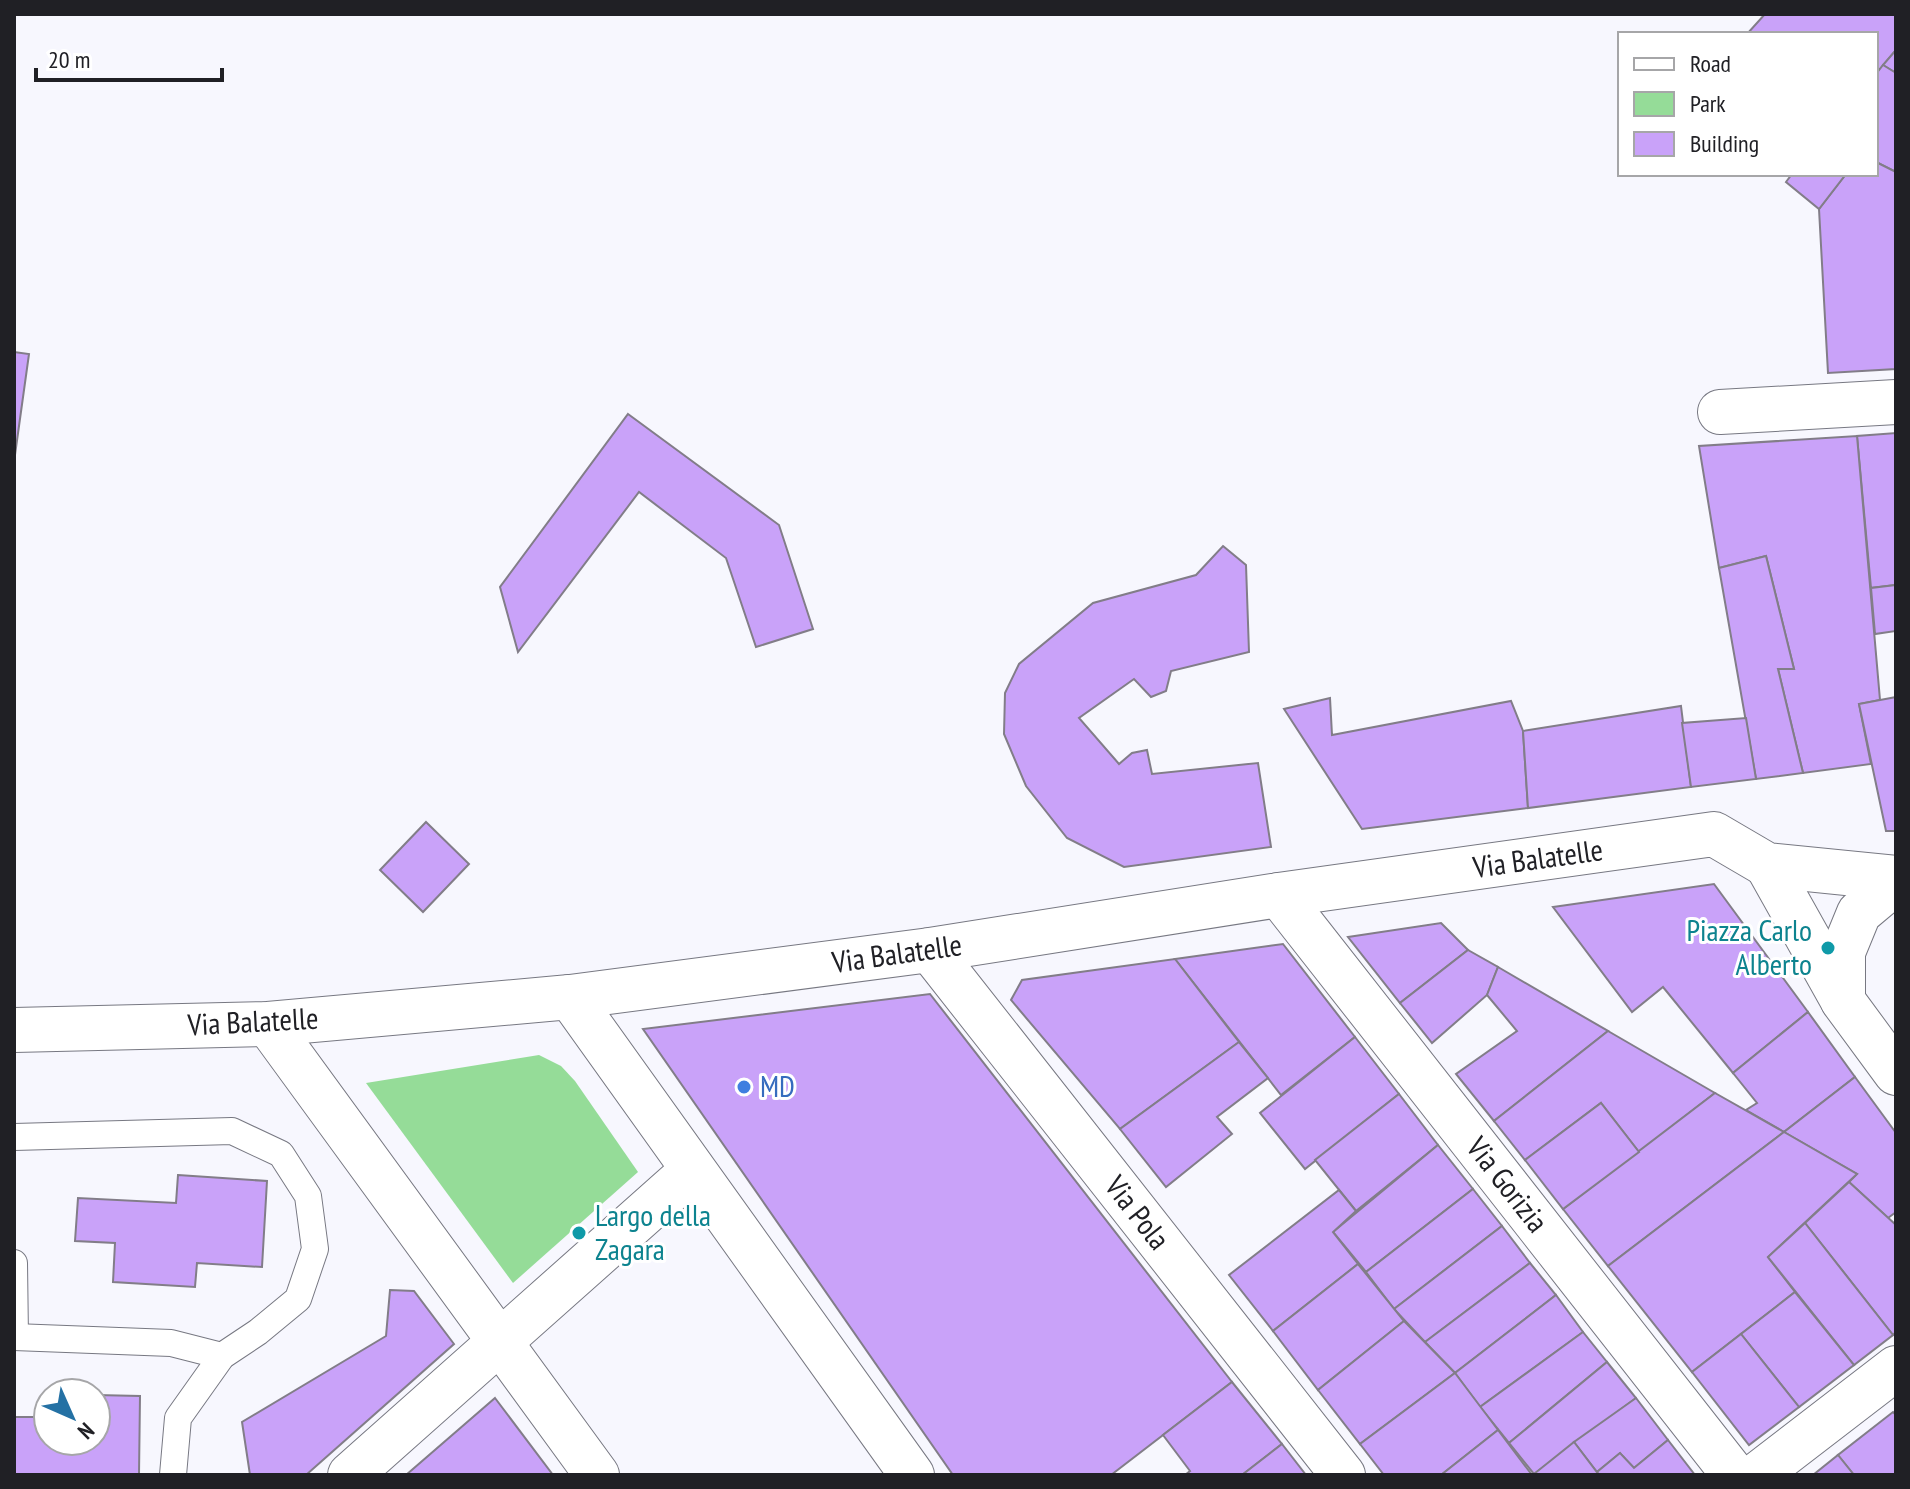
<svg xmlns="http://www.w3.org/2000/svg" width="1910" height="1489" viewBox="0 0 1910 1489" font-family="'PT Sans Narrow',sans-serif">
<rect width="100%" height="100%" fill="#f7f7fe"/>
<!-- green -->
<polygon fill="#95dc98" points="539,1055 561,1066 575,1081 638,1172 513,1283 366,1083"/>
<!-- building -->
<g fill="#c9a2f9" stroke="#827d88" stroke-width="2">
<polygon points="1765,14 1896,14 1896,50 1876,74 1876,34 1747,34"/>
<polygon points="1896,50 1896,73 1883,65"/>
<polygon points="1883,65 1896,73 1896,172 1876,162 1876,74"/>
<polygon points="1876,162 1896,172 1896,369 1828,373 1819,209 1846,174 1876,174"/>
<polygon points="1792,174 1846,174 1819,209 1786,182"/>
<polygon points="14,352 29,354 14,462"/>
<polygon points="628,414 779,525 813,629 756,647 726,558 639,492 518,652 500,587"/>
<polygon points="1896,433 1896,585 1871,588 1857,436"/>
<polygon points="1857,436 1880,700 1859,704 1871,764 1803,773 1778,669 1794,669 1766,556 1719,568 1699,446"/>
<polygon points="1223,546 1246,565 1249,652 1171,671 1166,691 1151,697 1134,679 1079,718 1119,764 1132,753 1147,750 1152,774 1258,763 1271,847 1124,867 1067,838 1026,786 1004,734 1005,693 1019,664 1093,603 1196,575"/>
<polygon points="1766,556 1794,669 1778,669 1803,773 1756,779 1719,568"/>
<polygon points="1896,585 1896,631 1875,634 1871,588"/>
<polygon points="1896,697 1896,831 1886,831 1859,704"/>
<polygon points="1330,698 1332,735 1511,701 1523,731 1528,808 1362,829 1284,709"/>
<polygon points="1681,706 1691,787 1528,808 1523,731"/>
<polygon points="1746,718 1756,779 1691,787 1682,723"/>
<polygon points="426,822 469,864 423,912 380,870"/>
<polygon points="1714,884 1808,1012 1733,1073 1663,987 1632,1012 1553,907"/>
<polygon points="1441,923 1468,950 1400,1003 1348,937"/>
<polygon points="1283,944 1355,1037 1281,1095 1175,959"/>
<polygon points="1468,950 1498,967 1487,995 1432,1043 1400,1003"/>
<polygon points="1175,959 1239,1042 1120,1129 1011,1000 1022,980"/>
<polygon points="1498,967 1608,1031 1494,1121 1456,1074 1517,1031 1487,995"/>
<polygon points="930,994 1232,1382 1111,1475 953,1475 643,1029"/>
<polygon points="1808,1012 1855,1077 1784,1132 1746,1110 1757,1103 1733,1073"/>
<polygon points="1608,1031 1715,1093 1639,1152 1601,1103 1525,1160 1494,1121"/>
<polygon points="1355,1037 1399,1094 1305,1169 1260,1113"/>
<polygon points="1239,1042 1268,1078 1217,1117 1232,1134 1166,1187 1120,1129"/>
<polygon points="1855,1077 1896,1133 1896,1212 1888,1218 1849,1182 1857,1174 1784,1132"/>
<polygon points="1715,1093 1784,1132 1608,1266 1563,1209"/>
<polygon points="1399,1094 1438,1145 1356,1211 1315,1160"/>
<polygon points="1601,1103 1639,1152 1563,1209 1525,1160"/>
<polygon points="1784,1132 1857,1174 1768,1257 1795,1292 1692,1372 1608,1266"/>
<polygon points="1438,1145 1473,1189 1366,1272 1333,1232"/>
<polygon points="178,1175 267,1181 262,1267 197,1263 195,1287 113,1282 115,1243 75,1241 78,1198 176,1203"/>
<polygon points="1849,1182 1896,1225 1896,1332 1893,1335 1805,1223"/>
<polygon points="1473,1189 1502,1226 1394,1309 1366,1272"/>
<polygon points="1339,1190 1356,1211 1333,1232 1358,1264 1273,1331 1229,1275"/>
<polygon points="1805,1223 1893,1335 1854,1365 1768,1257"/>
<polygon points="1502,1226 1530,1263 1425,1342 1394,1309"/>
<polygon points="1530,1263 1556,1295 1455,1373 1425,1342"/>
<polygon points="1358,1264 1404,1321 1318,1390 1273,1331"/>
<polygon points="390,1290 414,1291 454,1344 306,1475 250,1475 242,1422 386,1336"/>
<polygon points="1795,1292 1854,1365 1799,1407 1741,1334"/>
<polygon points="1556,1295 1583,1332 1480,1407 1455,1373"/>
<polygon points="1404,1321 1455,1373 1360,1444 1318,1390"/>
<polygon points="1583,1332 1607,1362 1509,1443 1480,1407"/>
<polygon points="1741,1334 1799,1407 1749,1445 1692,1372"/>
<polygon points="1607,1362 1636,1398 1534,1474 1509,1443"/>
<polygon points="1455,1373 1498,1430 1441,1475 1384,1475 1360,1444"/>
<polygon points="1232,1382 1282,1444 1242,1475 1185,1475 1190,1471 1163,1435"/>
<polygon points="96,1395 140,1396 139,1475 14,1475 14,1417 48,1417 48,1441 96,1441"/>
<polygon points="495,1398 553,1475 406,1475"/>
<polygon points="1636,1398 1668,1440 1634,1468 1620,1453 1597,1472 1574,1442"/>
<polygon points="1893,1412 1896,1415 1896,1475 1854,1475 1838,1455"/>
<polygon points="1498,1430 1532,1475 1441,1475"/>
<polygon points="1668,1440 1695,1475 1599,1475 1597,1472 1620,1453 1634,1468"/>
<polygon points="1574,1442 1599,1475 1532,1475 1534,1474"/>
<polygon points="1282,1444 1306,1475 1242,1475"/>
<polygon points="1838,1455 1854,1475 1813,1475"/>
</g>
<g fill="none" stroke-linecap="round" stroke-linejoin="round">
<defs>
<g id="service">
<polyline points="14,1137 232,1131 281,1154 308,1196 315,1249 298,1299 258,1332 222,1356 178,1418 173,1475"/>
<polyline points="14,1263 15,1337"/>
<polyline points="14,1337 171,1343 222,1356"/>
</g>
<g id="minor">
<polyline points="1720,412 1896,402"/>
<polyline points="1279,895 1734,1475"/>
<polyline points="930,950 1343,1475"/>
<polyline points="570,997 912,1475"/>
<polyline points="268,1024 597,1475"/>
<polyline points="350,1475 693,1170"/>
<polyline points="1757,1475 1896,1368"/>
</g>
<g id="tertiary">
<polyline points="1767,865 1842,999"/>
<polyline points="1896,882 1859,913 1843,952 1843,1001 1896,1073"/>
<polyline points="14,1030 268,1024 570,997 930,950 1279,895 1714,834 1767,865 1896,878"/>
</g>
</defs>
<!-- service casing -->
<use href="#service" stroke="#777882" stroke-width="28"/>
<!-- minor casing -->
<use href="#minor" stroke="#777882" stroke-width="46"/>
<!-- tertiary casing -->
<use href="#tertiary" stroke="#777882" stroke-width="46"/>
<!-- service -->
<use href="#service" stroke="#fff" stroke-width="26"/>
<!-- minor -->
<use href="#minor" stroke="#fff" stroke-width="44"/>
<!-- tertiary -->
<use href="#tertiary" stroke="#fff" stroke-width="44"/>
</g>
<!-- markers -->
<g fill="#0f9aa8" stroke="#fff" stroke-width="3">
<circle cx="1828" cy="948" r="8"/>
<circle cx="579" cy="1233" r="8"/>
</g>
<circle fill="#3f7fe0" stroke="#fff" stroke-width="3" cx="744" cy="1087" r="8"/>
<g text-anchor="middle" stroke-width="6" stroke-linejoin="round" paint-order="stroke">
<!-- street labels -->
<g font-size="30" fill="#202025" stroke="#fff">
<text transform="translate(1538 859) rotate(-8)" y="10">Via Balatelle</text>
<text transform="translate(897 954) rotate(-8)" y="10">Via Balatelle</text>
<text transform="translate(253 1022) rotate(-3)" y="10">Via Balatelle</text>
<text transform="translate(1507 1185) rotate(52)" y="10">Via Gorizia</text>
<text transform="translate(1137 1213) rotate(52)" y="10">Via Pola</text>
</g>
<!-- culture labels -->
<g font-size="30" fill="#0d838f" stroke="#fff" text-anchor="end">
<text x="1812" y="941">Piazza Carlo<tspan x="1812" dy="34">Alberto</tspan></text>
<text x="595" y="1226" text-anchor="start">Largo della<tspan x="595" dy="34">Zagara</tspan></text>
</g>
<!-- shop labels -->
<g font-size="30" fill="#366cbe" stroke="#fff" text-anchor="start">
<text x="760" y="1097">MD</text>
</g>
</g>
<!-- border -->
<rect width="1910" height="1489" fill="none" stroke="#202025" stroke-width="32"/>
<!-- legend -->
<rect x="1618" y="32" width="260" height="144" fill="#ffffff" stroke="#a6a6a8" stroke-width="2"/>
<rect x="1634" y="58" width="40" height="12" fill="#ffffff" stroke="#a6a6a8" stroke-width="2"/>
<text x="1690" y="72" font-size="24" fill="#202025">Road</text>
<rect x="1634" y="92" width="40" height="24" fill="#95dc98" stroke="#a6a6a8" stroke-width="2"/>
<text x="1690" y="112" font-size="24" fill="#202025">Park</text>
<rect x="1634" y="132" width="40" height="24" fill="#c9a2f9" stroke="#a6a6a8" stroke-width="2"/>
<text x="1690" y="152" font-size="24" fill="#202025">Building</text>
<!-- north arrow -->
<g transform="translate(72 1417) rotate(135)"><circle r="38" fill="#ffffff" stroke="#a6a6a8" stroke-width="2"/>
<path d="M0-6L14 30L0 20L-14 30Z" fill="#2471a4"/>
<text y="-12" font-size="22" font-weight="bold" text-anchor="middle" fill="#202025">N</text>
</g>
<!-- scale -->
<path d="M36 68v12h186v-12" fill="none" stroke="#202025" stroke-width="4"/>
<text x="48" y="68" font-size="24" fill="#202025" stroke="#ffffff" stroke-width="6" paint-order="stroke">20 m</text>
</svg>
